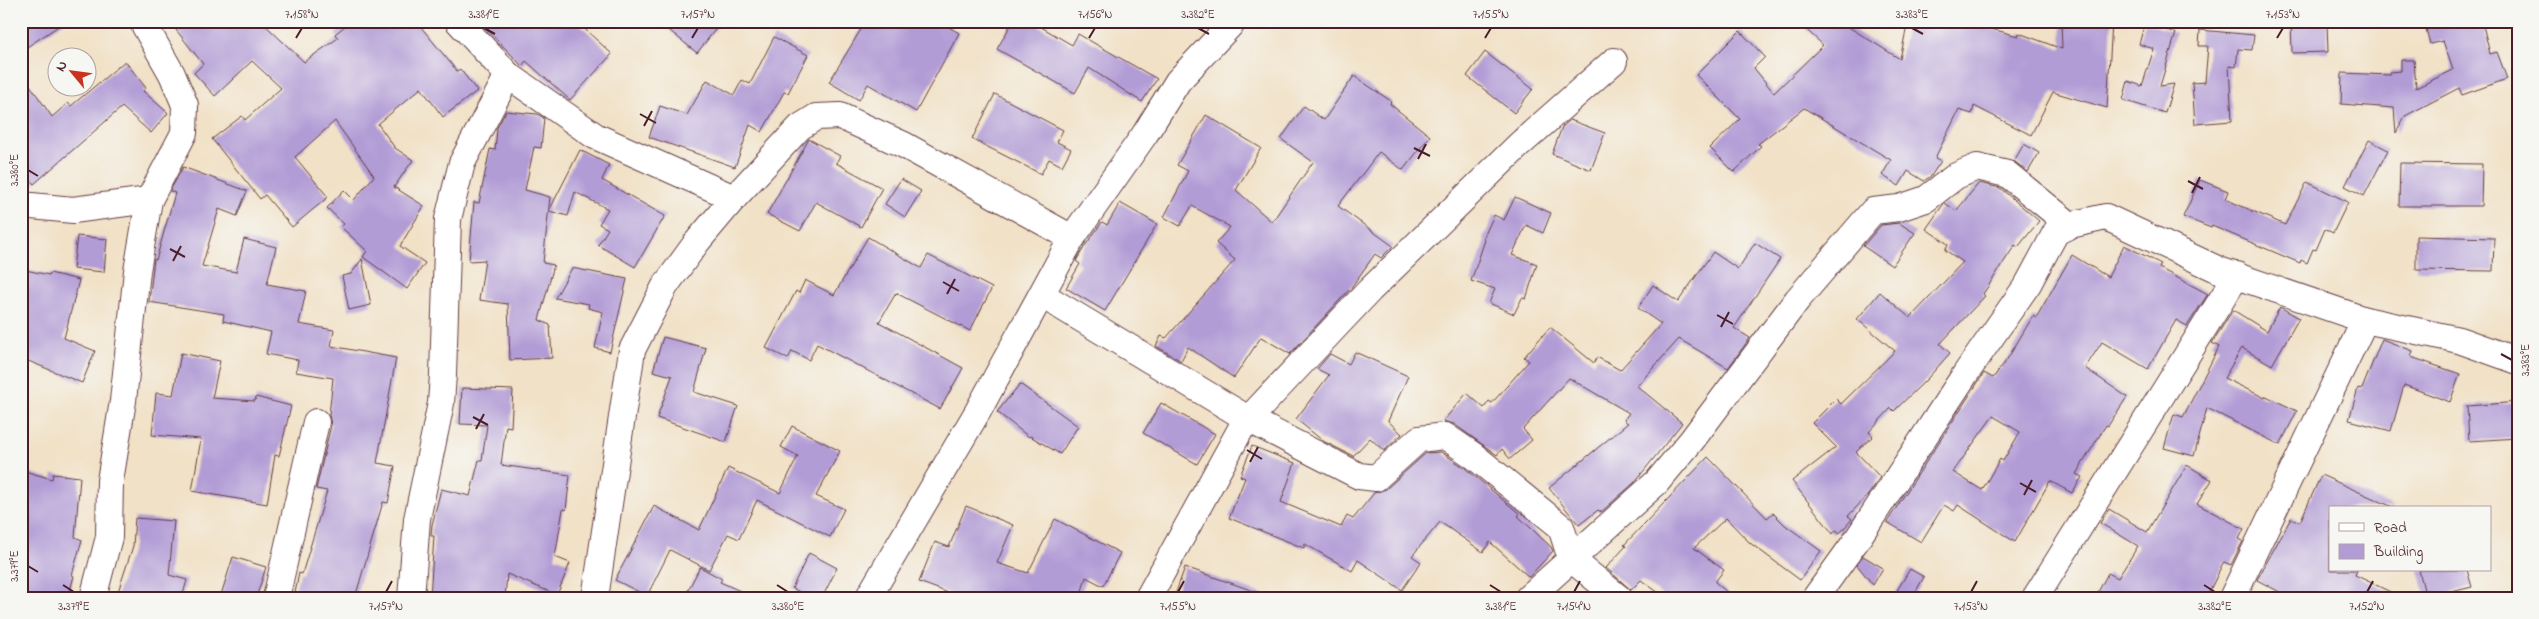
<svg xmlns="http://www.w3.org/2000/svg" width="2539" height="619" viewBox="0 0 2539 619" font-family="'Indie Flower',sans-serif">
<rect width="100%" height="100%" fill="#f6f6f2"/>
<filter id="ink" filterUnits="userSpaceOnUse"><feTurbulence type="fractalNoise" baseFrequency=".02" numOctaves="2"/><feDisplacementMap in="SourceGraphic" scale="10" xChannelSelector="R" yChannelSelector="G"/><feConvolveMatrix kernelMatrix="1 2 1 2 8 2 1 2 1" color-interpolation-filters="sRGB"/></filter>
<filter id="wash" filterUnits="userSpaceOnUse"><feTurbulence type="fractalNoise" baseFrequency=".0096" numOctaves="4" result="noise"/><feDisplacementMap in="SourceGraphic" scale="20" xChannelSelector="R" yChannelSelector="G"/><feGaussianBlur stdDeviation="1.12" result="paint"/><feColorMatrix in="noise" values="0 0 0 0 0 0 0 0 0 0 0 0 0 0 0 0 0 1.4 0 .05"/><feComposite in="paint" operator="in"/></filter>
<g filter="url(#wash)">
<rect width="100%" height="100%" fill="#f1e1c6"/>
<g id="blocks">
<!-- building -->
<g fill="#b29cd6" fill-rule="evenodd">
<polygon points="21,21 66,21 21,51"/>
<polygon points="169,21 261,21 304,62 338,38 335,34 351,21 416,21 457,71 460,69 477,91 443,117 421,88 378,124 395,148 413,160 394,187 424,206 400,246 425,263 407,289 363,257 367,251 341,227 344,224 327,208 344,190 354,200 374,176 335,121 295,157 328,197 292,227 265,195 260,199 212,139 242,116 245,120 281,88 252,61 215,96 194,73 203,64"/>
<polygon points="479,21 576,21 612,54 570,100 526,61 522,66"/>
<polygon points="658,21 722,21 697,53"/>
<polygon points="866,21 939,21 959,33 916,112 868,84 859,100 829,82"/>
<polygon points="1013,21 1031,21 1072,45 1078,34 1157,79 1142,102 1089,68 1075,93 997,49"/>
<polygon points="1797,21 1839,21 1900,59 1908,21 1962,21 2018,36 2019,33 2062,49 2061,21 2112,21 2107,108 2053,92 2031,135 1974,106 1972,114 1959,110 1935,158 1941,161 1931,176 1924,181 1908,171 1899,186 1882,175 1891,160 1804,108 1758,144 1761,146 1734,172 1710,148 1740,119 1696,75 1740,31 1765,57 1754,68 1774,93 1823,45"/>
<polygon points="2291,21 2327,21 2328,52 2292,53"/>
<polygon points="2424,21 2482,21 2490,54 2497,52 2507,79 2462,95 2459,88 2405,116 2396,133 2394,108 2341,104 2342,73 2390,75 2390,72 2401,71 2401,60 2414,60 2416,88 2453,70 2443,41 2430,44"/>
<polygon points="2145,23 2176,33 2160,86 2174,84 2165,113 2123,100 2128,81 2142,86 2154,49 2139,44"/>
<polygon points="2200,30 2254,35 2252,50 2238,49 2236,67 2229,66 2232,121 2195,124 2192,83 2205,82 2208,46 2199,46"/>
<polygon points="774,37 808,55 788,93 784,92 762,132 750,125 735,167 649,137 660,106 687,115 707,80 734,95 742,80 750,84"/>
<polygon points="1485,52 1533,89 1514,113 1467,76"/>
<polygon points="125,61 146,88 143,91 168,113 151,133 122,107 34,184 21,170 21,72 52,117 68,103 71,106"/>
<polygon points="1354,76 1391,101 1390,104 1430,136 1403,170 1379,152 1338,206 1393,246 1381,258 1375,254 1350,289 1290,354 1261,337 1234,378 1188,347 1181,361 1156,346 1161,336 1166,338 1235,260 1216,243 1230,227 1192,206 1180,226 1164,217 1188,171 1177,165 1206,115 1261,148 1236,190 1272,222 1313,162 1281,139 1304,106 1324,120"/>
<polygon points="995,94 1063,130 1057,142 1071,149 1062,166 1049,159 1041,174 972,139"/>
<polygon points="506,111 537,114 544,118 541,148 534,147 525,190 550,197 543,263 554,265 539,320 550,325 552,358 510,360 508,304 479,300 485,260 469,261 474,202 479,203 490,149 495,150 497,128"/>
<polygon points="1570,120 1605,133 1591,170 1552,154 1562,127"/>
<polygon points="809,139 840,156 836,163 882,188 861,227 816,202 800,231 767,214"/>
<polygon points="2369,140 2388,150 2364,196 2345,186"/>
<polygon points="2024,144 2039,153 2028,172 2014,161"/>
<polygon points="580,150 609,165 602,180 665,216 635,267 598,245 608,229 599,224 608,209 575,192 568,216 549,211"/>
<polygon points="2400,163 2482,164 2481,206 2399,206"/>
<polygon points="183,167 247,191 237,216 219,209 202,266 236,272 244,239 276,247 267,284 306,291 299,324 334,330 331,346 396,358 377,463 395,466 388,503 383,502 355,598 294,598 299,573 302,574 327,491 316,489 331,425 329,415 333,378 296,372 298,360 266,354 271,332 223,321 224,314 149,302 154,259 156,260 175,193 170,191"/>
<polygon points="901,179 921,191 905,217 885,204"/>
<polygon points="2200,180 2228,191 2225,199 2285,225 2307,182 2348,202 2333,233 2325,229 2316,250 2313,249 2307,263 2301,260 2300,263 2212,226 2211,228 2183,217"/>
<polygon points="1979,183 2000,188 2039,221 2018,247 2015,245 1983,294 1985,296 1940,344 1950,353 1927,379 1894,411 1891,408 1869,432 1873,436 1856,452 1880,477 1869,494 1848,516 1852,519 1840,533 1836,530 1833,534 1792,481 1836,447 1812,423 1836,399 1841,404 1895,351 1857,319 1880,292 1910,318 1963,262 1945,250 1948,244 1926,229 1942,206 1945,203 1956,211"/>
<polygon points="1515,197 1551,213 1543,233 1526,225 1512,255 1537,264 1526,299 1522,298 1514,314 1489,303 1495,289 1471,281 1485,240 1483,239 1494,215 1504,220"/>
<polygon points="1120,203 1157,224 1105,311 1066,288 1080,264 1076,261 1085,246 1102,222 1107,225"/>
<polygon points="1899,223 1915,233 1892,266 1863,246 1881,225"/>
<polygon points="77,236 107,239 104,272 73,269"/>
<polygon points="2416,236 2494,238 2493,271 2416,270"/>
<polygon points="868,237 921,268 928,255 992,288 970,331 896,293 879,322 963,368 940,409 817,344 809,360 792,351 788,359 766,348 796,291 799,293 805,280 834,295"/>
<polygon points="1755,243 1780,259 1734,328 1750,338 1728,368 1679,339 1637,386 1682,423 1634,483 1601,512 1598,510 1579,525 1549,488 1628,423 1624,420 1629,413 1569,378 1523,429 1532,440 1510,459 1502,449 1497,455 1454,424 1443,421 1467,393 1484,408 1489,401 1492,403 1529,361 1524,357 1550,327 1594,363 1597,357 1620,370 1661,324 1638,308 1653,285 1678,302 1713,252 1738,269"/>
<path d="M2124 245 2161 264 2159 268 2208 294 2187 326 2176 320 2148 369 2102 342 2085 368 2127 397 2108 426 2106 425 2076 474 2082 477 2072 493 2050 481 2015 542 1958 505 1954 511 1944 505 1921 542 1887 522 1984 373 1993 378 2008 358 2033 316 2036 318 2072 255 2108 277ZM1993 416 2020 432 2003 461 2000 459 1982 490 1953 472Z"/>
<polygon points="362,259 371,305 349,310 342,276 351,274"/>
<polygon points="572,268 627,279 610,352 595,348 603,312 588,308 589,304 555,298"/>
<polygon points="21,269 49,275 50,273 79,280 64,338 95,351 82,383 21,358"/>
<polygon points="2280,307 2299,318 2272,365 2242,348 2224,378 2265,398 2266,396 2297,411 2280,445 2207,408 2194,456 2164,448 2174,414 2183,417 2219,347 2212,343 2233,310 2267,331"/>
<polygon points="663,337 706,348 694,392 738,406 726,442 657,418 672,376 653,371"/>
<polygon points="2382,339 2413,351 2411,357 2460,374 2450,402 2404,385 2391,431 2349,420 2358,388 2362,389"/>
<polygon points="1355,352 1408,376 1388,421 1402,434 1384,451 1370,438 1353,456 1323,441 1296,419 1329,375 1317,369 1330,354 1349,364"/>
<polygon points="181,353 220,361 212,398 255,401 256,397 291,406 279,456 275,455 267,504 192,491 201,439 152,435 156,393 173,395"/>
<polygon points="1020,384 1078,426 1060,454 1030,436 1029,437 997,412"/>
<polygon points="462,388 513,390 511,427 506,426 501,465 570,475 566,510 563,509 555,557 570,563 557,595 507,574 505,598 430,598 434,536 431,536 432,525 441,489 470,496 479,460 482,460 487,425 460,424"/>
<polygon points="2518,402 2518,438 2469,441 2467,406"/>
<polygon points="1161,403 1215,434 1197,464 1143,433"/>
<polygon points="792,426 840,451 816,496 844,509 830,537 757,500 739,539 728,534 709,570 670,550 647,596 615,580 654,506 699,530 728,468 780,493 798,456 781,447"/>
<polygon points="1252,446 1295,463 1281,502 1341,527 1347,516 1353,519 1374,493 1386,489 1426,453 1441,452 1465,468 1520,514 1518,516 1551,547 1553,551 1529,577 1490,542 1483,552 1440,522 1412,556 1421,562 1402,590 1358,560 1352,571 1305,544 1304,548 1229,518 1245,478 1240,476"/>
<polygon points="1708,457 1767,518 1773,513 1785,525 1821,551 1800,580 1750,543 1726,518 1694,548 1724,570 1715,582 1734,598 1666,598 1641,580 1631,590 1606,568 1626,546 1624,545"/>
<polygon points="2187,465 2212,480 2197,504 2244,529 2239,539 2243,541 2231,565 2224,562 2206,598 2095,598 2108,573 2118,578 2138,546 2100,523 2109,509 2147,532"/>
<polygon points="21,470 52,479 53,474 80,477 75,537 82,540 72,575 74,576 68,598 21,598"/>
<polygon points="2321,475 2395,508 2330,508 2330,570 2357,570 2355,575 2403,598 2291,598 2257,580 2291,518 2300,522"/>
<polygon points="966,506 1013,525 997,563 1028,573 1055,519 1120,553 1103,586 1086,577 1080,598 962,598 919,582 935,542 949,547"/>
<polygon points="135,518 174,521 169,575 187,580 182,598 116,598 133,546"/>
<polygon points="809,553 837,568 822,598 811,598 792,588"/>
<polygon points="1863,556 1883,568 1873,585 1857,565"/>
<polygon points="233,557 266,567 256,598 220,598"/>
<polygon points="700,567 722,579 720,582 756,598 684,598"/>
<polygon points="1185,567 1265,595 1264,598 1174,598"/>
<polygon points="1910,569 1924,577 1912,598 1905,598 1896,592"/>
<polygon points="2419,570 2467,570 2472,587 2426,598"/>
</g>
</g>
</g>
<g filter="url(#ink)">
<use href="#blocks" fill-opacity="0" stroke="#633c42" stroke-width="1"/>
<g fill="none" stroke-linecap="round" stroke-linejoin="round">
<defs>
<g id="minor">
<polyline points="458,21 508,75 595,136 734,198"/>
<polyline points="21,205 73,210 149,200"/>
<polyline points="1072,238 1145,134 1178,81 1234,21"/>
<polyline points="1042,295 1248,419 1359,476 1376,478 1419,439 1445,436 1474,456 1561,527 1571,559 1619,598"/>
<polyline points="93,598 109,537 110,481 123,401 137,271 149,200 184,133 185,105 172,74 142,21"/>
<polyline points="276,598 316,422"/>
<polyline points="411,598 417,519 441,403 443,375 448,219 462,163 508,75"/>
<polyline points="595,598 632,350 665,286 697,242 734,198 800,127 816,117 840,116 904,145 1072,238 978,411 868,598"/>
<polyline points="1148,598 1243,425 1370,290 1519,145 1614,61"/>
<polyline points="1528,598 1657,482 1692,440 1797,300 1873,211 1899,208 1926,199 1956,176 1977,167 2007,174 2070,225"/>
<polyline points="1815,598 1856,541 1966,373 2028,284 2056,232 2070,225 2106,217 2219,270 2365,320 2459,340 2518,361"/>
<polyline points="2035,598 2237,275"/>
<polyline points="2232,598 2365,320"/>
</g>
</defs>
<!-- minor casing -->
<use href="#minor" stroke="#633c42" stroke-width="28"/>
<!-- minor -->
<use href="#minor" stroke="#fff" stroke-width="26"/>
</g>
</g>
<!-- ticks -->
<path fill="none" stroke="#4a1f2b" stroke-width="2" d="M484 28 495 34M1198 28 1209 34M1912 28 1923 34M296 38 302 28M692 38 698 28M1089 38 1095 28M1485 38 1491 28M2277 38 2283 28M640 114 656 123M644 126 652 111M1414 148 1430 156M1418 159 1426 144M28 170 38 176M2188 181 2203 189M2192 193 2200 177M170 249 185 257M173 261 181 246M943 282 959 291M947 294 955 279M1717 315 1733 324M1721 327 1729 312M2501 354 2512 360M473 417 488 425M476 429 484 414M1247 450 1262 459M1250 462 1258 447M2020 483 2036 492M2024 495 2032 480M28 566 38 572M63 585 74 592M777 585 788 592M1490 585 1501 592M2204 585 2215 592M386 592 392 581M1178 592 1184 581M1574 592 1580 581M1971 592 1977 581M2367 592 2373 581"/>
<!-- margin -->
<rect width="2539" height="619" fill="none" stroke="#f6f6f2" stroke-width="55"/>
<!-- legend -->
<rect x="2329" y="506" width="162" height="65" fill="#f6f6f2" stroke="#b1a0a2"/>
<rect x="2339" y="523" width="25" height="8" fill="#ffffff" stroke="#b1a0a2"/>
<text x="2374" y="532" font-size="15" fill="#4a1f2b">Road</text>
<rect x="2339" y="544" width="25" height="15" fill="#b29cd6" stroke="#b1a0a2"/>
<text x="2374" y="556" font-size="15" fill="#4a1f2b">Building</text>
<!-- north arrow -->
<g transform="translate(72 72) rotate(299)"><circle r="24" fill="#f6f6f2" stroke="#b1a0a2"/>
<path d="M0-4L9 19L0 12L-9 19Z" fill="#c8321e"/>
<text y="-8" font-size="14" font-weight="bold" text-anchor="middle" fill="#4a1f2b">N</text>
</g>
<rect x="28" y="28" width="2484" height="564" fill="none" stroke="#4a1f2b" stroke-width="2"/>
<g font-size="12" text-anchor="middle" fill="#4a1f2b">
<text x="302" y="18">7.158°N</text>
<text x="484" y="18">3.381°E</text>
<text x="698" y="18">7.157°N</text>
<text x="1095" y="18">7.156°N</text>
<text x="1198" y="18">3.382°E</text>
<text x="1491" y="18">7.155°N</text>
<text x="1912" y="18">3.383°E</text>
<text x="2283" y="18">7.153°N</text>
<text transform="translate(14 170) rotate(-90)" y="4">3.380°E</text>
<text transform="translate(2525 360) rotate(-90)" y="4">3.383°E</text>
<text transform="translate(14 566) rotate(-90)" y="4">3.379°E</text>
<text x="74" y="610">3.379°E</text>
<text x="386" y="610">7.157°N</text>
<text x="788" y="610">3.380°E</text>
<text x="1178" y="610">7.155°N</text>
<text x="1501" y="610">3.381°E</text>
<text x="1574" y="610">7.154°N</text>
<text x="1971" y="610">7.153°N</text>
<text x="2215" y="610">3.382°E</text>
<text x="2367" y="610">7.152°N</text>
</g>
</svg>
